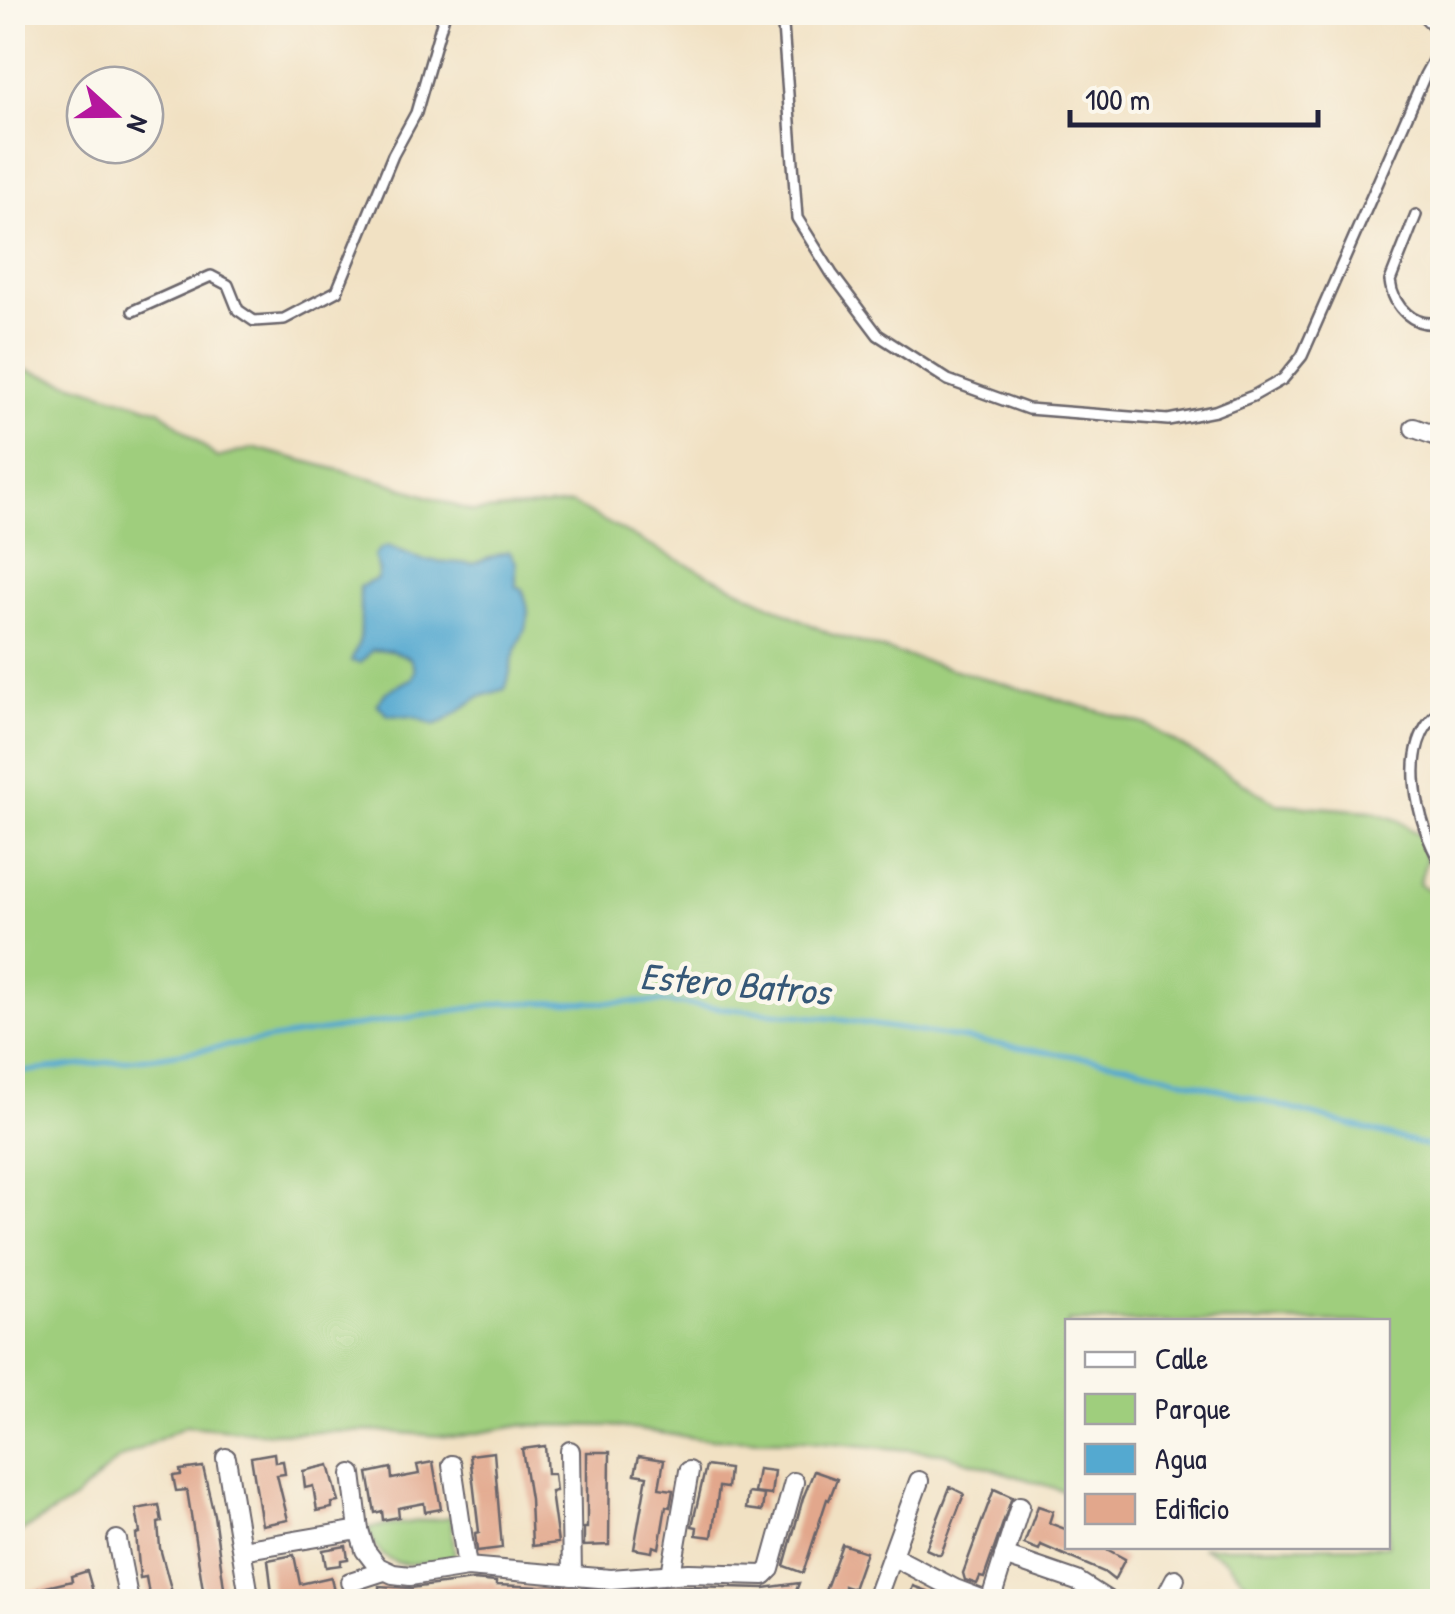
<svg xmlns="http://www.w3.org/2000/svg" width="1455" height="1614" viewBox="0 0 1455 1614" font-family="'Patrick Hand',sans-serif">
<rect width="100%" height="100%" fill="#fbf7ec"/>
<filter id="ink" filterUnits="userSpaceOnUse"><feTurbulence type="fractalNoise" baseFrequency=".01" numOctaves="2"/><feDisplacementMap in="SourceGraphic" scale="20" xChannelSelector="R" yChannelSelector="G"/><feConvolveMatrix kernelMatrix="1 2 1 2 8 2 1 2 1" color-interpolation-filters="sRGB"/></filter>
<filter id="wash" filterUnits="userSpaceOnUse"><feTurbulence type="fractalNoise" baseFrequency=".0048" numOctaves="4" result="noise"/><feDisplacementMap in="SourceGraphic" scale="40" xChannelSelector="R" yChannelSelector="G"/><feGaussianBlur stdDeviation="2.25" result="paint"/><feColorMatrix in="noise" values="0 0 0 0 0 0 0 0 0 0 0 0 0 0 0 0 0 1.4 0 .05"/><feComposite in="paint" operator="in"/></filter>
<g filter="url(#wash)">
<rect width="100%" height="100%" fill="#f1e1c3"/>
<!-- green -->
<g fill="#9fce7d" stroke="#60785c" stroke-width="2.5">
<polygon points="27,370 160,410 217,458 255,448 389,483 473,512 572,504 664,553 830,634 1147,725 1278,804 1371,811 1398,820 1421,837 1426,861 1419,884 1442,897 1442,1601 1264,1601 1224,1558 1201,1547 1388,1546 1388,1322 1068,1322 1067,1492 943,1453 800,1440 702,1439 611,1426 524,1425 455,1437 375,1431 268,1433 186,1426 117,1460 75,1499 13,1537 13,372"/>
<path d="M451 1517 455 1559C413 1562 383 1578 368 1528Z"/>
</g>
<!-- water -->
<path fill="#54a9d0" stroke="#3b6686" stroke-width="2.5" d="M389 546 423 560 473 564 509 551 516 562V587L522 588C536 626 523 625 513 658 510 669 510 678 505 689L479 697 445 721 434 725 414 717 388 715 377 704 386 692 412 678 415 670 410 658 391 651 372 650 361 663 351 661C353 654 359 645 360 638 362 620 360 604 359 587L377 579 379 571 374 556 381 548Z"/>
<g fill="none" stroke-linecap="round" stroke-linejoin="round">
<!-- stream -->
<polyline stroke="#54a9d0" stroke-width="5" points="12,1073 156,1057 503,1003 660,1002 836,1019 1126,1064 1442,1150"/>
</g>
<g id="blocks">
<!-- building -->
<g fill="#e2a78c">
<polygon points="545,1446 547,1474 554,1474 556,1491 551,1492 558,1543 532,1546 530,1499 522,1449"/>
<polygon points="494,1452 502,1548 477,1551 475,1533 479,1532 470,1455"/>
<polygon points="587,1452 610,1452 609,1545 584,1546 584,1528 587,1528"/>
<polygon points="274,1453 275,1462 283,1461 285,1474 277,1475 288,1520 262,1525 251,1457"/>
<polygon points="639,1456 664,1460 659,1488 673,1490 670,1507 666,1506 659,1548 653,1546 652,1552 634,1549 647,1476 635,1474"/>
<polygon points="433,1462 441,1509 425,1512 424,1503 398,1508 399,1517 383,1520 382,1511 375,1513 368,1473 391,1468 392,1479 419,1474 417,1465"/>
<polygon points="329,1465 339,1502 332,1503 332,1508 317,1511 313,1486 305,1488 303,1471"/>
<polygon points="706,1466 729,1469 727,1488 719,1487 712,1537 696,1535 697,1527 692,1526"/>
<polygon points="203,1467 214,1515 226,1602 205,1602 187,1490 176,1491 173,1476 181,1475 180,1470"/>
<polygon points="758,1469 774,1471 771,1495 754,1493"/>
<polygon points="814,1471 837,1479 829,1500 827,1499 803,1573 784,1566 803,1498"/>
<polygon points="950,1487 964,1494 941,1554 937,1554 926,1549"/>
<polygon points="994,1489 1012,1497 984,1578 980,1577 977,1584 965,1580 963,1573"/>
<polygon points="748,1493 764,1495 762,1511 746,1509"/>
<polygon points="159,1505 162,1522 158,1523 160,1548 173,1596 157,1599 156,1594 149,1595 146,1577 140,1578 136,1534 140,1533 136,1509"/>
<polygon points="1038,1506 1053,1511 1049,1523 1068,1530 1068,1546 1101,1546 1125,1559 1114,1580 1104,1572 1041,1545 1039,1550 1024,1544"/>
<polygon points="842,1544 866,1552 853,1589 844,1586 844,1602 821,1602"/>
<polygon points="346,1546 348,1559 341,1560 341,1565 326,1567 323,1550"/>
<polygon points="294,1555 300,1584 331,1577 336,1602 320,1602 318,1594 273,1602 268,1560"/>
<polygon points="87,1571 95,1599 85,1602 12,1602 12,1595 72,1581 71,1576"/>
<polygon points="473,1580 496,1582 496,1585 564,1588 565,1602 379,1602 379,1586 411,1588"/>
<polygon points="799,1583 792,1602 625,1602 627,1590 689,1586 764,1588"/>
<polygon points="913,1586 948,1599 949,1602 907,1602"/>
<polygon points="583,1589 610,1591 611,1602 584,1602"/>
</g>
</g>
</g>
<g filter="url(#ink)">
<use href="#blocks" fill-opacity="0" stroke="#6a656b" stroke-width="2.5"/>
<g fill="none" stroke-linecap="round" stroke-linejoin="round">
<defs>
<g id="service">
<polyline points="782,12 797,218 832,274 878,335 948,380 1028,409 1168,420 1215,411 1253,396 1283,379 1302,356 1425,75 1442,44"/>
<path d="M1416 215 1390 281C1393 307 1415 330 1442 321"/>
<polyline points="133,311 211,276 228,285 238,310 254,321 284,319 337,291 393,155 416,113 445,12"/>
<path d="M1442 711C1396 740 1417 826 1442 865"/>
</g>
<g id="minor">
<polyline points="1425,12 1442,29"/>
<polyline points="1414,428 1442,438"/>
<polyline points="570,1451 572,1576"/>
<polyline points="226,1458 250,1602"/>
<polyline points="452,1465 467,1567"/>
<polyline points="352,1474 359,1530 365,1550 378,1567 393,1574 410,1576 467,1567 611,1579 689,1573 764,1575 770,1569 794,1482"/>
<polyline points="117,1540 129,1602"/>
<polyline points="242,1550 359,1530"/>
<polyline points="892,1556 955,1589 989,1602"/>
<polyline points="1004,1556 1077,1581 1110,1602"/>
<polyline points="671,1574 689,1471"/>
<polyline points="350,1582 384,1571"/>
<polyline points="875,1602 919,1481"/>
<polyline points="990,1602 1020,1506"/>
<polyline points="1163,1602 1175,1579"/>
</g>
</defs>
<!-- service casing -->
<use href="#service" stroke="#6a656b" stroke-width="14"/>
<!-- minor casing -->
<use href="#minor" stroke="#6a656b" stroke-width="22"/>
<!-- service -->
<use href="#service" stroke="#fff" stroke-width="9"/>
<!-- minor -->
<use href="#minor" stroke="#fff" stroke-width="18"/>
</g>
</g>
<g text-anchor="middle" stroke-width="9" stroke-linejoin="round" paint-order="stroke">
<!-- water labels -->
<g font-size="38" font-style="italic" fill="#365877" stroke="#fbf7ec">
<text transform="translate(735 984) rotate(5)" y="13">Estero Batros</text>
</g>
</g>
<!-- margin -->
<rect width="1455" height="1614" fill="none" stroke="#fbf7ec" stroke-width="50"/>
<!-- legend -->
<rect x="1065" y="1319" width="325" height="230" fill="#fbf7ec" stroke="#a4a2a5" stroke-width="2.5"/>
<rect x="1085" y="1352" width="50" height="15" fill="#ffffff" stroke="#a4a2a5" stroke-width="2.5"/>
<text x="1155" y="1369" font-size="30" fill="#22223b">Calle</text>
<rect x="1085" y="1394" width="50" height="30" fill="#9fce7d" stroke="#a4a2a5" stroke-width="2.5"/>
<text x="1155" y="1419" font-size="30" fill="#22223b">Parque</text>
<rect x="1085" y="1444" width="50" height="30" fill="#54a9d0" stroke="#a4a2a5" stroke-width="2.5"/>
<text x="1155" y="1469" font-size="30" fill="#22223b">Agua</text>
<rect x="1085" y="1494" width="50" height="30" fill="#e2a78c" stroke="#a4a2a5" stroke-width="2.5"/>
<text x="1155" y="1519" font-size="30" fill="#22223b">Edificio</text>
<!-- north arrow -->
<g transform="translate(115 115) rotate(111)"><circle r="48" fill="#fbf7ec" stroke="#a4a2a5" stroke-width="2.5"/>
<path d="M0-8L18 38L0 25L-18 38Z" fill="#b5179e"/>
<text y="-15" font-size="28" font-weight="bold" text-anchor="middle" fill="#22223b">N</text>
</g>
<!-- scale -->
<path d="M1070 110v15h248v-15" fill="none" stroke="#22223b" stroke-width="5"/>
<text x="1085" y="110" font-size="30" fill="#22223b" stroke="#fbf7ec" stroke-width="8" paint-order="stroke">100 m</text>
</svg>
